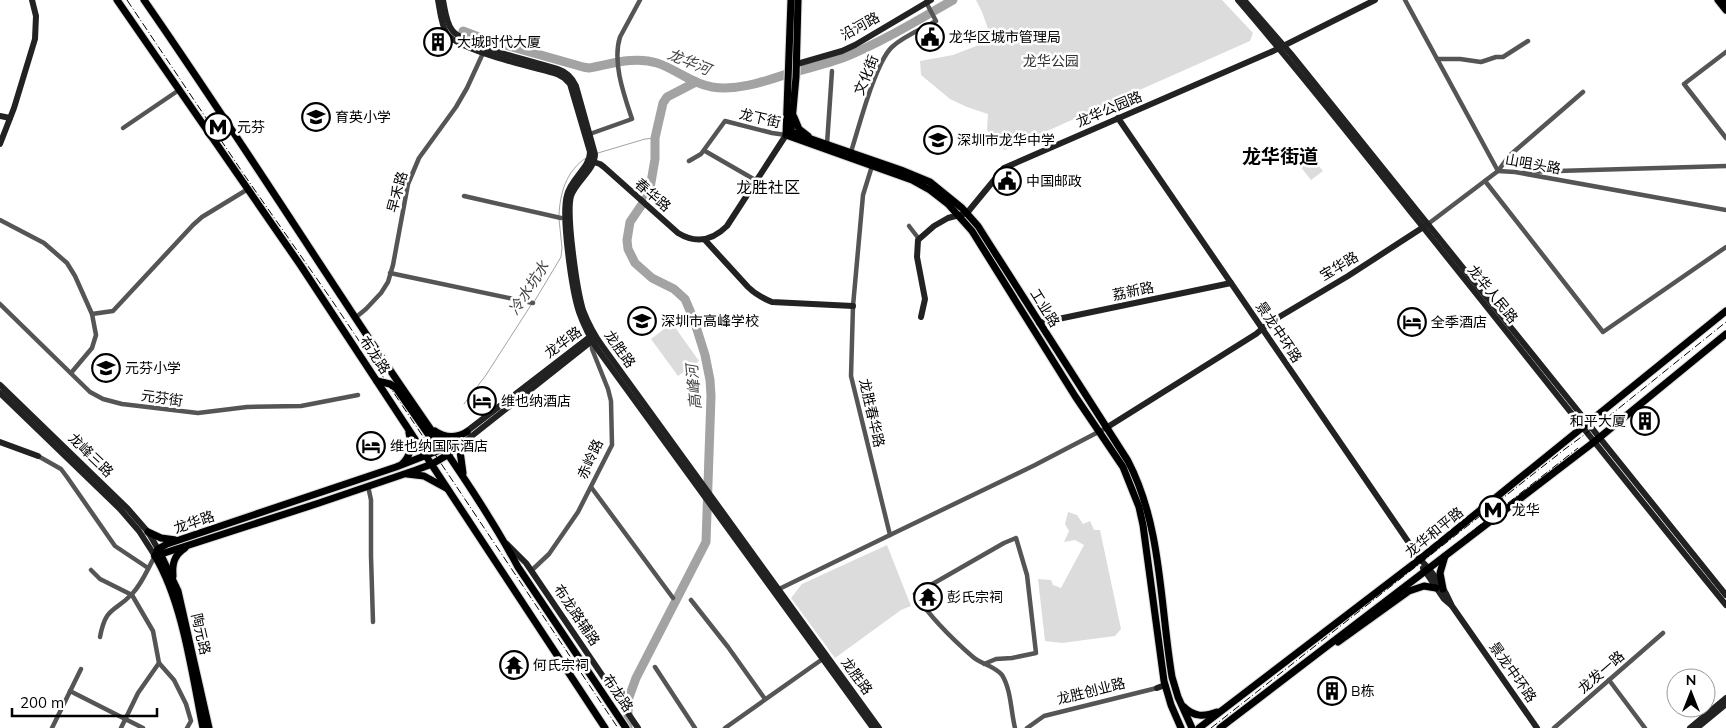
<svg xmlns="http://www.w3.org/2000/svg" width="1726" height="728" viewBox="0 0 1726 728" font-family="Mulish,'Noto Sans SC',sans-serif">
<rect width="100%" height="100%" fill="#fff"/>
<!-- green -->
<g fill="#dcdcdc">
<polygon points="976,0 1222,0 1253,33 1250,41 1004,150 987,130 988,114 967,107 950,99 921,75 920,61 953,55 992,40 982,12"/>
<polygon points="1307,152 1323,171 1311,180 1296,161"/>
<polygon points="672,323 699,361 678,376 651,339"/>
<polygon points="1068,512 1077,515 1083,524 1090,521 1094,530 1100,530 1121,629 1115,636 1062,643 1045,641 1038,579 1051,580 1053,585 1061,588 1084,545 1075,540 1064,542 1069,531 1065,524"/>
<polygon points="887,545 911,606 901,610 835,658 791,598 802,584"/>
</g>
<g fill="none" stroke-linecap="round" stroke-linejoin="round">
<!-- stream -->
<g stroke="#a3a3a3" stroke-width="1">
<polyline points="598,153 645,139 655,138"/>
<path d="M559 215C560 193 566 171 586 158"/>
<polyline points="534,302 561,257 562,248 559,219"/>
<polyline points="464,404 486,375 531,305"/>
</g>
<!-- river -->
<g stroke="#a3a3a3" stroke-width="9">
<path d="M463 31 484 39 583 67 589 68C611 64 635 56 657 63 676 69 692 84 712 87 737 91 763 82 787 74 806 69 826 64 845 57 882 42 918 20 953 0"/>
<polyline points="628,728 628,700 636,678 706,542 711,396 710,380 705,355 694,320 685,299 674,289 652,278 635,263 628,249 627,240 630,222 649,194 655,159 655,138 663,103 667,97 696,82"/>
</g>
<defs>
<g id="primary">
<polyline points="117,0 301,266 605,728"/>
<path d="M144 0C224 115 299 233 376 349 424 422 477 491 518 567L626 728"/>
<polyline points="791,0 786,135 912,180 930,190 948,204 972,231 1075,396 1123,467 1139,507 1143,525 1164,681 1171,705 1181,728"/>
<path d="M798 0 796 77 791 132 901 170 930 182 962 208 978 226 990 245 1128 461C1162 526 1160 606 1172 677L1178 697 1192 728"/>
<polyline points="1718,0 1726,10"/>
<polyline points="1725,0 1726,1"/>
<polyline points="794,117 799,129 808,136"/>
<polyline points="377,381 390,384 396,388 435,444 444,451"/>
<path d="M435 431C445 438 456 438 467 432"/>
<polyline points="461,444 460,451 463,473"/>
<path d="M402 464C412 455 412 444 409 433"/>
<polyline points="407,474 424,476 446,488"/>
<polyline points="148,532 161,538 176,540"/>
<polyline points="159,551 178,591 209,728"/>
<polyline points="155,556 158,549 167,544 396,467 445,448"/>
<polyline points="155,556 319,503 416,470 432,464 449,454"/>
<path d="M155 556C183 603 192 674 203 728"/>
<path d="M173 576C172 564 174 555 185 548"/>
<polyline points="1443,589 1440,573 1445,556"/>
<polyline points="1338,642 1409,591 1424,586 1436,588"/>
<path d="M1184 707C1194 717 1204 717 1217 712"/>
<polyline points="1199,728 1420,559 1726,311"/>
<polyline points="1220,728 1594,442 1726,334"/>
</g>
</defs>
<!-- primary casing -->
<use href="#primary" stroke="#dbdbdb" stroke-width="9"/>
<!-- street -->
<g stroke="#555" stroke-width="4.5">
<polyline points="1405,0 1498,171 1515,172 1726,210"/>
<polyline points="1726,52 1684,84 1726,138"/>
<polyline points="1437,59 1460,59 1481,62 1496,57 1503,57 1528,41"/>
<polyline points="123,128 179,90"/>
<path d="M587 135 632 119C624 95 612 62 620 37L640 0"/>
<polyline points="827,144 832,71"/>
<polyline points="705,151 757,181"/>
<path d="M851 152C859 127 875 63 892 47 904 36 922 29 936 21L926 2"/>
<polyline points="689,161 701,154 725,121 772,133 786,135"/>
<polyline points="1524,172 1726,166"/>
<polyline points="1485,181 1603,332 1726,247"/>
<polyline points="464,196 561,218"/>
<polyline points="0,220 44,243 67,263 75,276 92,314 96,335 92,348 71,373"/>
<polyline points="1428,224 1498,171 1509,156 1583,92"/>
<polyline points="909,226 919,239"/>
<polyline points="390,273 533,303"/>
<polyline points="0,304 90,392 103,399 122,404 198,413 247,407 301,406 358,395"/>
<polyline points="92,314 113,311 193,225 202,217 248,189"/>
<polyline points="355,318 366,309 381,293 388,282 393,265 408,184 419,158 456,107 467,88 484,51"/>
<polyline points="38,456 61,469 67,477 115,546 148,568"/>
<polyline points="368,486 371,500 371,556 373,622"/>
<polyline points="591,487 673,598"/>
<polyline points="890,535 1035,465 1106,428"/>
<polyline points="91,570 100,579 132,595 153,631 159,663 174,680 186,704 191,721 187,728"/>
<polyline points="531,571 549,554 578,512 612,445 611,401 608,389 592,349 592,341"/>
<polyline points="777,590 890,535 851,376 853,306 863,195 872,166"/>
<polyline points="691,600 728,647 765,699"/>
<path d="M100 637C106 606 114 613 132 594 142 584 148 568 155 556"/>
<path d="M984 664 996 659 1012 658 1036 653 1027 575 1016 538 1004 543 915 594C931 618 951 638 973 657 981 664 995 666 1002 675 1011 689 1011 712 1015 728"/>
<polyline points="655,667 695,728"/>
<polyline points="1609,680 1645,728"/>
<polyline points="70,691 143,728"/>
<polyline points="52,728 81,669"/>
<polyline points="121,728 138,693 159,663"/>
<polyline points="725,728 824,658"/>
<polyline points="1027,728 1044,716 1157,688"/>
<polyline points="1554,728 1663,633"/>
</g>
<!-- secondary -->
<g stroke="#222" stroke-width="6">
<path d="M438 0C440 10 441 25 447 34 460 51 533 67 557 74L564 78 570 84 590 152C590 168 571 178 567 195 561 216 572 291 579 312 584 326 590 338 598 350L873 728"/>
<path d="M443 0C445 10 446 22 452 30 463 46 536 62 558 69 567 72 572 77 576 86L595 154C595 170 576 181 571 196 566 215 577 290 583 310 588 323 595 336 603 347L879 728"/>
<path d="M1238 0C1300 72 1359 147 1418 221 1521 349 1622 478 1726 605"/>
<polyline points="1244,0 1291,54 1726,595"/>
<polyline points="797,64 842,51 855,45 931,0"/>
<polyline points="0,116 10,118"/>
<path d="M1118 118 1420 559C1433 572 1445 589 1452 606L1537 728"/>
<polyline points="0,144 14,108 35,39 36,16 32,0"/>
<path d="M590 161 600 164 604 167 678 233C696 244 712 241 727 226L786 135 790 133"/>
<path d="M705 240 748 287C755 294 762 298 772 302L853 306"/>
<polyline points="921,317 925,299 917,257 918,240 934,226 948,218 967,213 1004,168 1271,52 1375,0"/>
<polyline points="1039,323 1231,283"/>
<polyline points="0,385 128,509 148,532 158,549"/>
<polyline points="0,393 120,509 139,531 155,556"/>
<polyline points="1106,428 1256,334 1269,323 1348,276 1425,226"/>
<polyline points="0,442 38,456"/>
<polyline points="445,448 591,336"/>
<polyline points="449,454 592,341 594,338"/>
<polyline points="507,544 526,563 638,728"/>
<polyline points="1423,568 1444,599 1451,605"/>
<polyline points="1157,688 1165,685"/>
<polyline points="1690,728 1726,698"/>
<polyline points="1697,728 1726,704"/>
</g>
<!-- primary -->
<use href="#primary" stroke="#000" stroke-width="7"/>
<!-- rail -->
<g stroke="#000" stroke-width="1" stroke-dasharray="8 2.5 1 2.5" stroke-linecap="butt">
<polyline points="127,0 245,176 331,299 618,728"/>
<polyline points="1442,555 1578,448"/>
<polyline points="1211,728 1565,449 1603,421 1726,322"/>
</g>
</g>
<!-- icons -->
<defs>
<symbol id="civic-ring" viewBox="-11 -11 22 22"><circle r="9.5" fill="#fff" stroke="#000" stroke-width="1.5"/><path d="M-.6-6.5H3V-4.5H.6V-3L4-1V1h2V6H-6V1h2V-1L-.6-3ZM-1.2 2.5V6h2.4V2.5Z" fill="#000"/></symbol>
<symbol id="building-ring" viewBox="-11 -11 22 22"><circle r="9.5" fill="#fff" stroke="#000" stroke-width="1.5"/><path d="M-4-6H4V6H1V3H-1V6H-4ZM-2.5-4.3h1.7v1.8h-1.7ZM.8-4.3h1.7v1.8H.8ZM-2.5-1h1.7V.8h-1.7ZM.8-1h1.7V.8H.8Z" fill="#000"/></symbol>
<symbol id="school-ring" viewBox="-11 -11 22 22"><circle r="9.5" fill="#fff" stroke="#000" stroke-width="1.5"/><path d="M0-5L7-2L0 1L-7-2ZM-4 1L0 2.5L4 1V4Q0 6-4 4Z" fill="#000"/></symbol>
<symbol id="metro-ring" viewBox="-11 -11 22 22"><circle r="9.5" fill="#fff" stroke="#000" stroke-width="1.5"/><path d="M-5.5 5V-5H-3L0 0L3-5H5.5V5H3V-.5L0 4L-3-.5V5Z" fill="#000"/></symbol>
<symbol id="hotel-ring" viewBox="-11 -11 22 22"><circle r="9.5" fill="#fff" stroke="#000" stroke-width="1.5"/><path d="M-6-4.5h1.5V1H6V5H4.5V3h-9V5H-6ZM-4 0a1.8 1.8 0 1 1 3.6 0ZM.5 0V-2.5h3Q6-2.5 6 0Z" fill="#000"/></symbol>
<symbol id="temple-ring" viewBox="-11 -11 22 22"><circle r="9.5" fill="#fff" stroke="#000" stroke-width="1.5"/><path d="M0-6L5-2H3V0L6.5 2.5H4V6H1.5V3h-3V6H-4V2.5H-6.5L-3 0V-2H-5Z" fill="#000"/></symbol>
</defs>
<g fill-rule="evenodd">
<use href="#civic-ring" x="914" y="21" width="32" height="32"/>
<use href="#building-ring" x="422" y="26" width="32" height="32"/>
<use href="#school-ring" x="300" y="101" width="32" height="32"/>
<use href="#metro-ring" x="202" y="111" width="32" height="32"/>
<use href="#school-ring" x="922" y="124" width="32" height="32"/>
<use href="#civic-ring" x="991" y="165" width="32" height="32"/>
<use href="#school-ring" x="626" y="305" width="32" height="32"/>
<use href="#hotel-ring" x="1396" y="306" width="32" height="32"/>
<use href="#school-ring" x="90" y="352" width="32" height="32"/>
<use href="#hotel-ring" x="466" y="385" width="32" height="32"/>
<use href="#building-ring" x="1629" y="405" width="32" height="32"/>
<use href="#hotel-ring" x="355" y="430" width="32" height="32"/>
<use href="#metro-ring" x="1477" y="494" width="32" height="32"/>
<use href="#temple-ring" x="912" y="581" width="32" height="32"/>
<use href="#temple-ring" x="498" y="649" width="32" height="32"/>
<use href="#building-ring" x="1316" y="675" width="32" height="32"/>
</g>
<g text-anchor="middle" stroke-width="5" stroke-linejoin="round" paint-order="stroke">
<!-- street labels -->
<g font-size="14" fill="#000" stroke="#fff">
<text transform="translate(860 26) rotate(-29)" y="5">沿河路</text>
<text transform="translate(866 75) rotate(-68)" y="5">文化街</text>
<text transform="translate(1109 109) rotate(-23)" y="5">龙华公园路</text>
<text transform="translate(760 118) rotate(13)" y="5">龙下街</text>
<text transform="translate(1533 164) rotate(10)" y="5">山咀头路</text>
<text transform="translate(397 192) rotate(-75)" y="5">早禾路</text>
<text transform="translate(653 195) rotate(41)" y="5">春华路</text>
<text transform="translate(1339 266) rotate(-31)" y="5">宝华路</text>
<text transform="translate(1133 291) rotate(-12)" y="5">荔新路</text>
<text transform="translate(1493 294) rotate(51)" y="5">龙华人民路</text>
<text transform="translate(1045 308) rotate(58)" y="5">工业路</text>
<text transform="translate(1279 332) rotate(56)" y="5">景龙中环路</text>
<text transform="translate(563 342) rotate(-36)" y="5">龙华路</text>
<text transform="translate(620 349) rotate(55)" y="5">龙胜路</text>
<text transform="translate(375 355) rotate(56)" y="5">布龙路</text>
<text transform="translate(162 398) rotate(8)" y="5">元芬街</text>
<text transform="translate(872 413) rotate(77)" y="5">龙胜春华路</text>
<text transform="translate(91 455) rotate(44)" y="5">龙峰三路</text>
<text transform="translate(590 459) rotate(-66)" y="5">赤岭路</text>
<text transform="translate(194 522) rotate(-19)" y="5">龙华路</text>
<text transform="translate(1434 532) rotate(-39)" y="5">龙华和平路</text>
<text transform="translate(577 615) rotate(56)" y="5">布龙路辅路</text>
<text transform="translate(201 634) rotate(77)" y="5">陶元路</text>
<text transform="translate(1513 672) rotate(55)" y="5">景龙中环路</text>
<text transform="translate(1601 672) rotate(-41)" y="5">龙发一路</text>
<text transform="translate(857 676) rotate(54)" y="5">龙胜路</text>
<text transform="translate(1091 691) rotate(-14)" y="5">龙胜创业路</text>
<text transform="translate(618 693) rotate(56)" y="5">布龙路</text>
</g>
<!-- poi labels -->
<g font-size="14" fill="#000" stroke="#fff" text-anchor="start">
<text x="949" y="42">龙华区城市管理局</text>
<text x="457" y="47">大城时代大厦</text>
<text x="335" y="122">育英小学</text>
<text x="237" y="132">元芬</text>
<text x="957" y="145">深圳市龙华中学</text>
<text x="1026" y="186">中国邮政</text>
<text x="661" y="326">深圳市高峰学校</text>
<text x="1431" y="327">全季酒店</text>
<text x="125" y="373">元芬小学</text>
<text x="501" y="406">维也纳酒店</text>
<text x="1626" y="426" text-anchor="end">和平大厦</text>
<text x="390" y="451">维也纳国际酒店</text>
<text x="1512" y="515">龙华</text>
<text x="947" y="602">彭氏宗祠</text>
<text x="533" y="670">何氏宗祠</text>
<text x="1351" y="696">B栋</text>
</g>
<!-- park labels -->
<g font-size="14" fill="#333" stroke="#fff">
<text x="1051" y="66">龙华公园</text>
</g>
<!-- water labels -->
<g font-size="15" font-style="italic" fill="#444" stroke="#fff">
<text transform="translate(689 62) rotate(22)" y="5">龙华河</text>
<text transform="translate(529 288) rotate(-57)" y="5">冷水坑水</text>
<text transform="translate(694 387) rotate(-95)" y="5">高峰河</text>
</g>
<!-- quarter labels -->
<g font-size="16" fill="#000" stroke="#fff">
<text x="768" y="193">龙胜社区</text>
</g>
<!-- district labels -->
<g font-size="19" font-weight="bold" fill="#000" stroke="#fff">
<text x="1280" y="163">龙华街道</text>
</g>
</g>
<!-- north arrow -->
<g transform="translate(1691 693)"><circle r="24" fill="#ffffff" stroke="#999999"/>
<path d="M0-4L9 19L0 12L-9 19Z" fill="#000000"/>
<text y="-8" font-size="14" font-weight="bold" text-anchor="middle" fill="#000000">N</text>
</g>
<!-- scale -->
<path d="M12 708v8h145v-8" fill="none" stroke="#000000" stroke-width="2.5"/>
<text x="20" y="708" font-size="15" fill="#000000" stroke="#ffffff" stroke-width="4" paint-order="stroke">200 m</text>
</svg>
